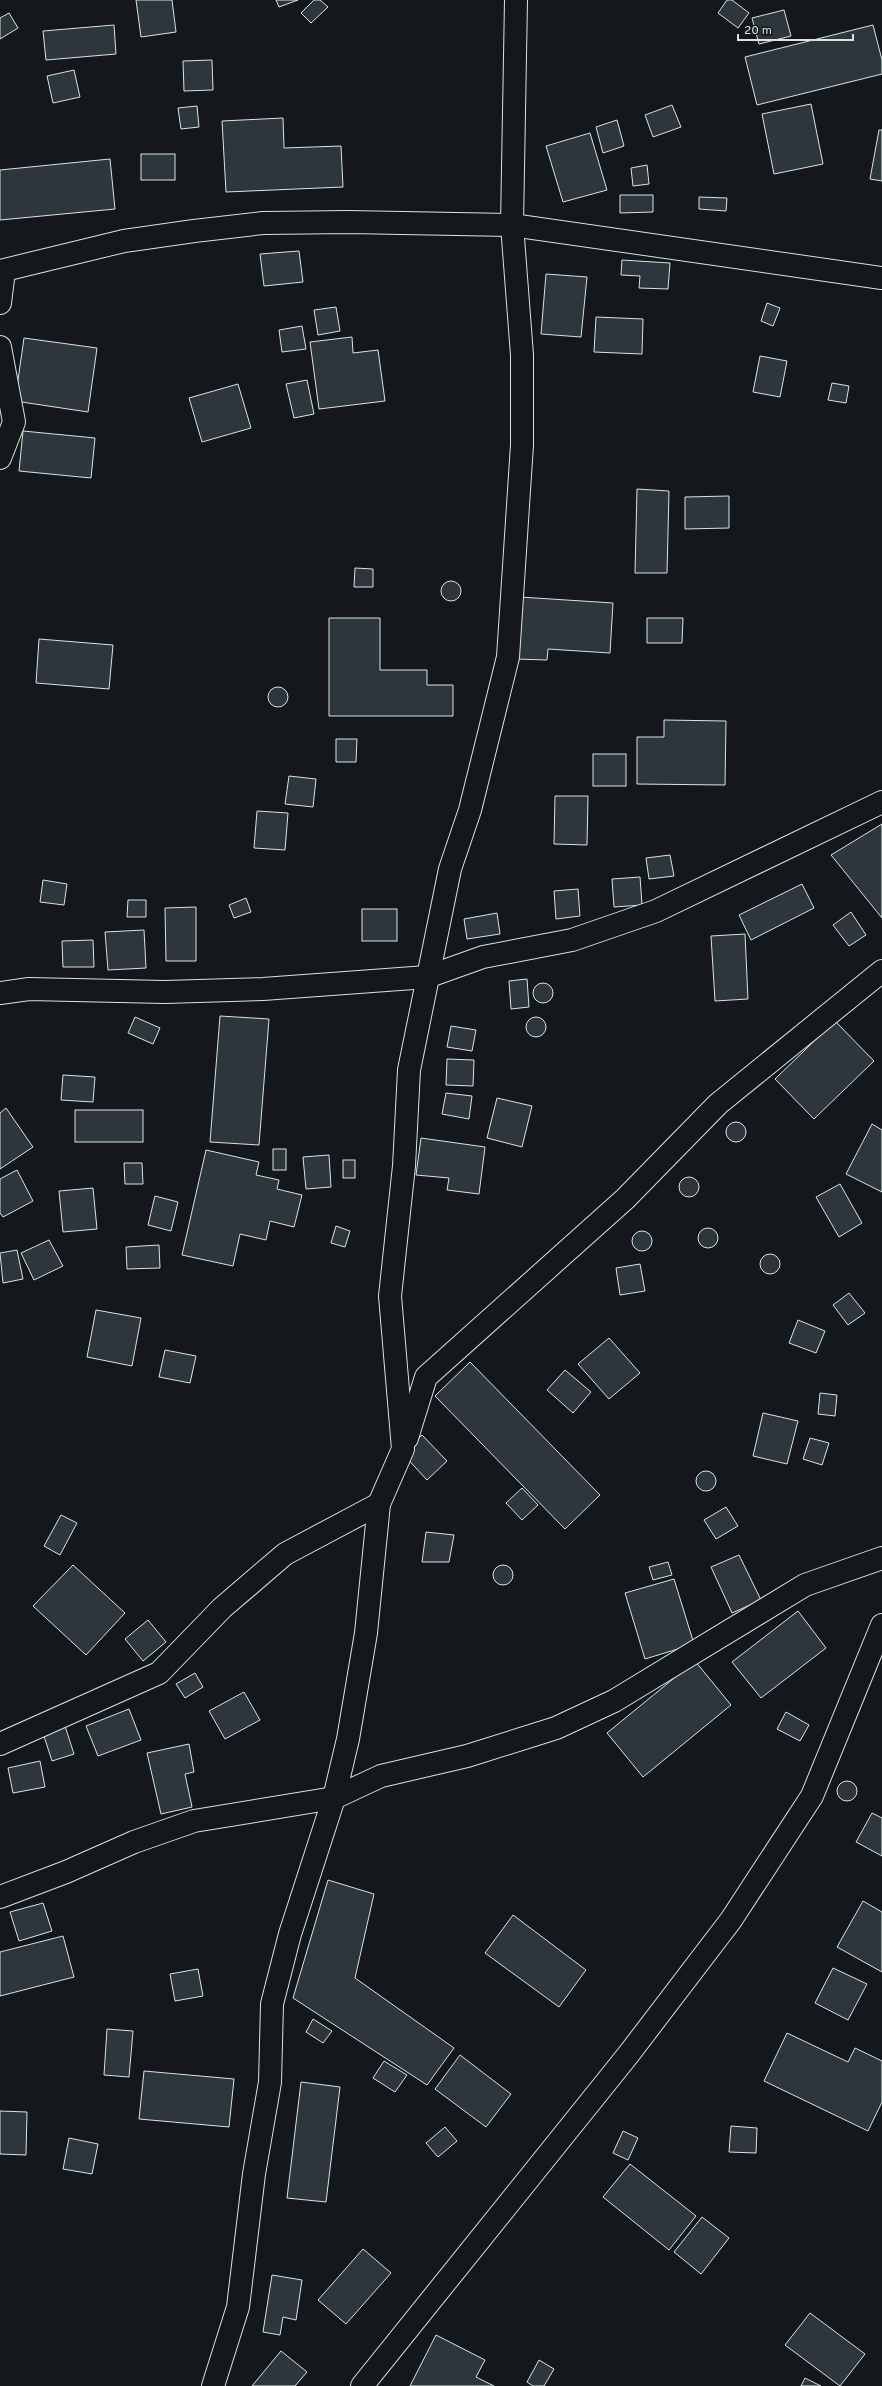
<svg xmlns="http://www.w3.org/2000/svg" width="882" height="2386" font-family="Overpass,sans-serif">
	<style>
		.building { fill: #2c363c; stroke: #d8e6dc }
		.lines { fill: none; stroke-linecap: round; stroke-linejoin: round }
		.minor-casing { stroke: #d8e6dc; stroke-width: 24 }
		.major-casing { stroke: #d8e6dc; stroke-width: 24 }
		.minor { stroke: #14181c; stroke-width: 22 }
		.major { stroke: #14181c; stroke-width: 22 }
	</style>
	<rect width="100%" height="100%" fill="#14181c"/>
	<!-- building -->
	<g class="building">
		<polygon points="136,0 172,0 176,32 141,37"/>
		<polygon points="276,0 298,0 279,7"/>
		<polygon points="314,0 320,0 328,7 311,23 301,13"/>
		<polygon points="727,0 732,0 749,13 738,28 718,13"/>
		<polygon points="784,10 791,36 759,44 752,18"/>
		<polygon points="9,13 18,28 0,39 0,18"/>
		<polygon points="114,25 116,54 46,60 43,31"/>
		<polygon points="873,25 882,60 882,74 757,105 745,57"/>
		<polygon points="212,60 213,90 184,91 183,61"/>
		<polygon points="74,70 80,97 53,103 47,76"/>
		<polygon points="811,104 823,164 774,174 762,114"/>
		<polygon points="672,105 681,127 653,137 645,115"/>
		<polygon points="197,106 199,127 181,129 178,108"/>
		<polygon points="283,118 284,148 341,146 343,187 226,192 222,121"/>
		<polygon points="617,120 624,146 603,153 596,127"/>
		<polygon points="879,130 882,130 882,181 870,179"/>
		<polygon points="590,133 607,190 563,202 546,146"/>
		<rect x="141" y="154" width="34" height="26"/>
		<polygon points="110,159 115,209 0,220 0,170"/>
		<polygon points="647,165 649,184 633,186 631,168"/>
		<polygon points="620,195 653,195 653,212 620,213"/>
		<polygon points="699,197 727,198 726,211 699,209"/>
		<polygon points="299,251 303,282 264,286 260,254"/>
		<polygon points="622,260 670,263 668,289 639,288 640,276 621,275"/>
		<polygon points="546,274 587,277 581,337 541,334"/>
		<polygon points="767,303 780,308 773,326 761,321"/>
		<polygon points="336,307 340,331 318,335 314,310"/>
		<polygon points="596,317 643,319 642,354 594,352"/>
		<polygon points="302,326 306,349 282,352 279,330"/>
		<polygon points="352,337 353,353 378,350 385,401 319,409 310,342"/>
		<polygon points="24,338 97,348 88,412 15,401"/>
		<polygon points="760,356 787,361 780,397 753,392"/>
		<polygon points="307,380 314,414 294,418 286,384"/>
		<polygon points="832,383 849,386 846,403 828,400"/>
		<polygon points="238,384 251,428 202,442 189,398"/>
		<polygon points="23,431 95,438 91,478 19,471"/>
		<polygon points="637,489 669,491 667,573 635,573"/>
		<polygon points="729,496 729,528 685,529 685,497"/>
		<polygon points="355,568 373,569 373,587 354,587"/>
		<circle cx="451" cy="591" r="10"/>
		<polygon points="520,597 613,603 610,653 548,649 547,660 516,659"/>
		<polygon points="329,618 380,618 380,670 427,670 427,685 453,685 453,716 329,716"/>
		<polygon points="647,618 683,618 682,643 647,643"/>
		<polygon points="39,639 113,645 109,689 36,683"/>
		<circle cx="278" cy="697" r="10"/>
		<polygon points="664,720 726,721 725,785 637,784 637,737 664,737"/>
		<polygon points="336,739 357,739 356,762 336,762"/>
		<rect x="593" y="754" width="33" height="32"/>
		<polygon points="289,776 316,779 313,807 285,804"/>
		<polygon points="555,796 588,796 587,845 554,844"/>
		<polygon points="257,811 288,813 285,850 254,848"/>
		<polygon points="882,824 882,918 831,855"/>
		<polygon points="670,855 674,876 649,879 646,858"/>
		<polygon points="640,877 642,905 614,907 612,879"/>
		<polygon points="43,880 67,884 64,905 40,902"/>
		<polygon points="802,884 814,908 751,940 739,915"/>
		<polygon points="578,889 580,916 556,919 554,891"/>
		<polygon points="246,898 251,912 234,918 229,905"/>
		<polygon points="128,900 146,900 146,917 127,917"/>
		<polygon points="196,907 196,961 166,961 165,908"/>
		<rect x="362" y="909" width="35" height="32"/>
		<polygon points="851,912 866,935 849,946 833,925"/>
		<polygon points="497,913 500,934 467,939 464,919"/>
		<polygon points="144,930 146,968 108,970 105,932"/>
		<polygon points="745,934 748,999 715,1001 711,936"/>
		<polygon points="93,940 94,967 63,967 62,941"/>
		<polygon points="527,979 529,1007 511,1009 509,981"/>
		<circle cx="543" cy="993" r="10"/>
		<polygon points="220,1016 269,1019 259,1145 210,1142"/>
		<polygon points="135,1017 160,1028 153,1044 128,1033"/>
		<circle cx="536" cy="1027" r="10"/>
		<polygon points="835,1021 874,1061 814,1119 775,1079"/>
		<polygon points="451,1026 476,1030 472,1051 447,1047"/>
		<polygon points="447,1059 474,1060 473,1086 446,1085"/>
		<polygon points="63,1075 95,1077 93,1102 61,1100"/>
		<polygon points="446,1093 472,1096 469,1119 442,1114"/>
		<polygon points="497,1098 532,1106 522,1147 487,1138"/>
		<polygon points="6,1108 33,1147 0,1169 0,1113"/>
		<rect x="75" y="1110" width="68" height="32"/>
		<circle cx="736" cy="1132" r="10"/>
		<polygon points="872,1124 882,1130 882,1192 846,1174"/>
		<polygon points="421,1138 485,1147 479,1194 447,1190 449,1178 416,1175"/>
		<rect x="273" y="1149" width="13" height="21"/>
		<polygon points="206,1150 259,1162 256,1175 279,1180 277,1189 302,1195 294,1227 270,1221 266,1240 240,1234 233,1266 182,1255"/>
		<polygon points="329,1155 331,1187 306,1189 303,1157"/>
		<rect x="343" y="1160" width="12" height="18"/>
		<polygon points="124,1163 142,1163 143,1184 125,1184"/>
		<polygon points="17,1170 33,1201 3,1217 0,1213 0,1179"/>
		<circle cx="689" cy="1187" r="10"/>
		<polygon points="840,1184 862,1223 839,1237 816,1197"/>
		<polygon points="93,1188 97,1229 63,1232 59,1191"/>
		<polygon points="155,1196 178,1202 171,1231 148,1225"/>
		<polygon points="336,1226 350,1231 345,1247 331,1243"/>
		<circle cx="708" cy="1238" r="10"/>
		<circle cx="642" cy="1241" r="10"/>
		<polygon points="49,1240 63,1266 34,1280 21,1253"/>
		<polygon points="159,1245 160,1268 127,1269 126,1247"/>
		<polygon points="17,1250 23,1279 3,1283 0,1253"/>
		<circle cx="770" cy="1264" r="10"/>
		<polygon points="640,1264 645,1291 620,1295 616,1268"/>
		<polygon points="849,1293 865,1313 848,1325 833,1305"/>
		<polygon points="96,1310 141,1318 132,1366 87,1357"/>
		<polygon points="798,1320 825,1331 816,1353 789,1343"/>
		<polygon points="609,1338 640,1373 609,1399 578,1364"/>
		<polygon points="165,1350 196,1356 190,1383 159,1377"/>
		<polygon points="470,1362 600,1495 565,1529 435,1396"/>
		<polygon points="565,1370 591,1392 573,1413 547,1390"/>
		<polygon points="820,1393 837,1395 835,1416 818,1414"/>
		<polygon points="763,1413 798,1421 787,1464 753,1456"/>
		<polygon points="422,1435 447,1461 427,1480 403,1454"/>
		<polygon points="810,1438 829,1443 822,1465 803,1459"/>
		<circle cx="706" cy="1481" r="10"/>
		<polygon points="522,1488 538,1505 522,1520 506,1503"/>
		<polygon points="726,1507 738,1526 716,1539 704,1520"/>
		<polygon points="61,1515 77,1523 60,1555 44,1546"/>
		<polygon points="426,1532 454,1535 449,1562 422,1562"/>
		<polygon points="739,1555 761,1600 732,1613 711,1567"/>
		<polygon points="668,1562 672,1575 653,1580 649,1567"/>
		<polygon points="73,1565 125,1613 86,1655 33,1606"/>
		<circle cx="503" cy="1575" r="10"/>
		<polygon points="674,1579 694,1644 645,1659 625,1593"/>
		<polygon points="798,1611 826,1648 761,1698 732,1662"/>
		<polygon points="148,1620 166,1642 143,1661 125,1639"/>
		<polygon points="695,1661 731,1705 643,1777 607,1733"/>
		<polygon points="195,1673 203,1687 185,1698 176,1684"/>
		<polygon points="244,1692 260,1720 225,1739 209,1711"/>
		<polygon points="129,1709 141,1740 98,1756 86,1726"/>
		<polygon points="786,1712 809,1725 800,1741 777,1729"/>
		<polygon points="65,1726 74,1754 52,1761 43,1733"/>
		<polygon points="189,1744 194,1772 185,1774 192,1807 161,1814 147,1753"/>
		<polygon points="40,1761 45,1787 13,1793 8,1768"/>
		<circle cx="847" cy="1791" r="10"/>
		<polygon points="872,1813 882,1818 882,1856 856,1842"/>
		<polygon points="328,1880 374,1894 355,1978 454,2048 427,2085 293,1998"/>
		<polygon points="863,1901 882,1912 882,1972 837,1947"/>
		<polygon points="43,1903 52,1931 19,1941 10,1912"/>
		<polygon points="513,1915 586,1970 559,2007 485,1953"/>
		<polygon points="63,1936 74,1977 0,1996 0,1952"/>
		<polygon points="833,1968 867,1984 848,2020 815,2003"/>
		<polygon points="198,1969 203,1996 175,2001 170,1974"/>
		<polygon points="313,2019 332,2031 323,2043 306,2032"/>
		<polygon points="107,2029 133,2031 129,2077 104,2075"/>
		<polygon points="787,2033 848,2062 855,2048 882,2061 882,2102 868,2131 764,2081"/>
		<polygon points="460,2055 511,2094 486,2127 435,2089"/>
		<polygon points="384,2061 407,2075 395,2092 373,2078"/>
		<polygon points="144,2071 234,2079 229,2127 139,2119"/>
		<polygon points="301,2082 340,2087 326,2202 287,2198"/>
		<polygon points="0,2111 27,2112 26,2155 0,2154"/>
		<polygon points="731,2126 757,2128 756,2153 729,2152"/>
		<polygon points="445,2127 457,2141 438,2157 426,2143"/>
		<polygon points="623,2131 638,2138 628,2160 613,2153"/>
		<polygon points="69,2138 98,2144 92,2174 63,2169"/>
		<polygon points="630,2164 696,2216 669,2250 603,2197"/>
		<polygon points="702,2217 729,2238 701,2274 674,2252"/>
		<polygon points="363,2249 391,2273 346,2324 318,2300"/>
		<polygon points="272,2275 302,2280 296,2320 283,2317 280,2335 263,2332"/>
		<polygon points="810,2313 865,2354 840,2386 785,2345"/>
		<polygon points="436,2335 485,2360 476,2377 494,2386 410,2386"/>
		<polygon points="281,2351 307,2372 295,2386 252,2386"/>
		<polygon points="539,2360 554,2369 544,2386 533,2386 527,2382"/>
		<polygon points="805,2378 821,2386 801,2386"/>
	</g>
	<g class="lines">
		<!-- minor casing -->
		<g class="minor-casing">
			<g id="minor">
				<polyline points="0,271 124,241 194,231 263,223 349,222 512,225 882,278"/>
				<polyline points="0,303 4,271"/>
				<polyline points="0,347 14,422 0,458"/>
				<polyline points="0,993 29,989 165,992 263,989 427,977 483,957 572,940 656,911 882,802"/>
				<polyline points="407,1438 426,1377 625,1199 718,1104 882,971"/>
				<polyline points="0,1744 159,1673 222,1608 285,1554 379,1504"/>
				<polyline points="0,1897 66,1872 134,1842 194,1821 334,1798 381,1776 467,1756 556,1728 614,1701 805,1585 882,1558"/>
				<polyline points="213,2386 238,2307 254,2174 270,2082 272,2004 290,1934 334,1798 348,1739 366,1633 379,1504 403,1449 390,1296 404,1166 409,1070 450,869 470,810 508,657 522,445 522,355 512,225 516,0"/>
			</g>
		</g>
		<!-- major casing -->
		<g class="major-casing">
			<polyline id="major" points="362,2386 628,2055 731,1920 812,1796 882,1625"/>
		</g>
		<!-- minor -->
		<use href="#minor" class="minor"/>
		<!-- major -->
		<use href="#major" class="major"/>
	</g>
	<!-- scale -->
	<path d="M738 34v6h115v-6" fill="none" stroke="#d8e6dc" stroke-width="2"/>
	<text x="744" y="34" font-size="12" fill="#d8e6dc" stroke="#14181c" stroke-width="3" paint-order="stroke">20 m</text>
</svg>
